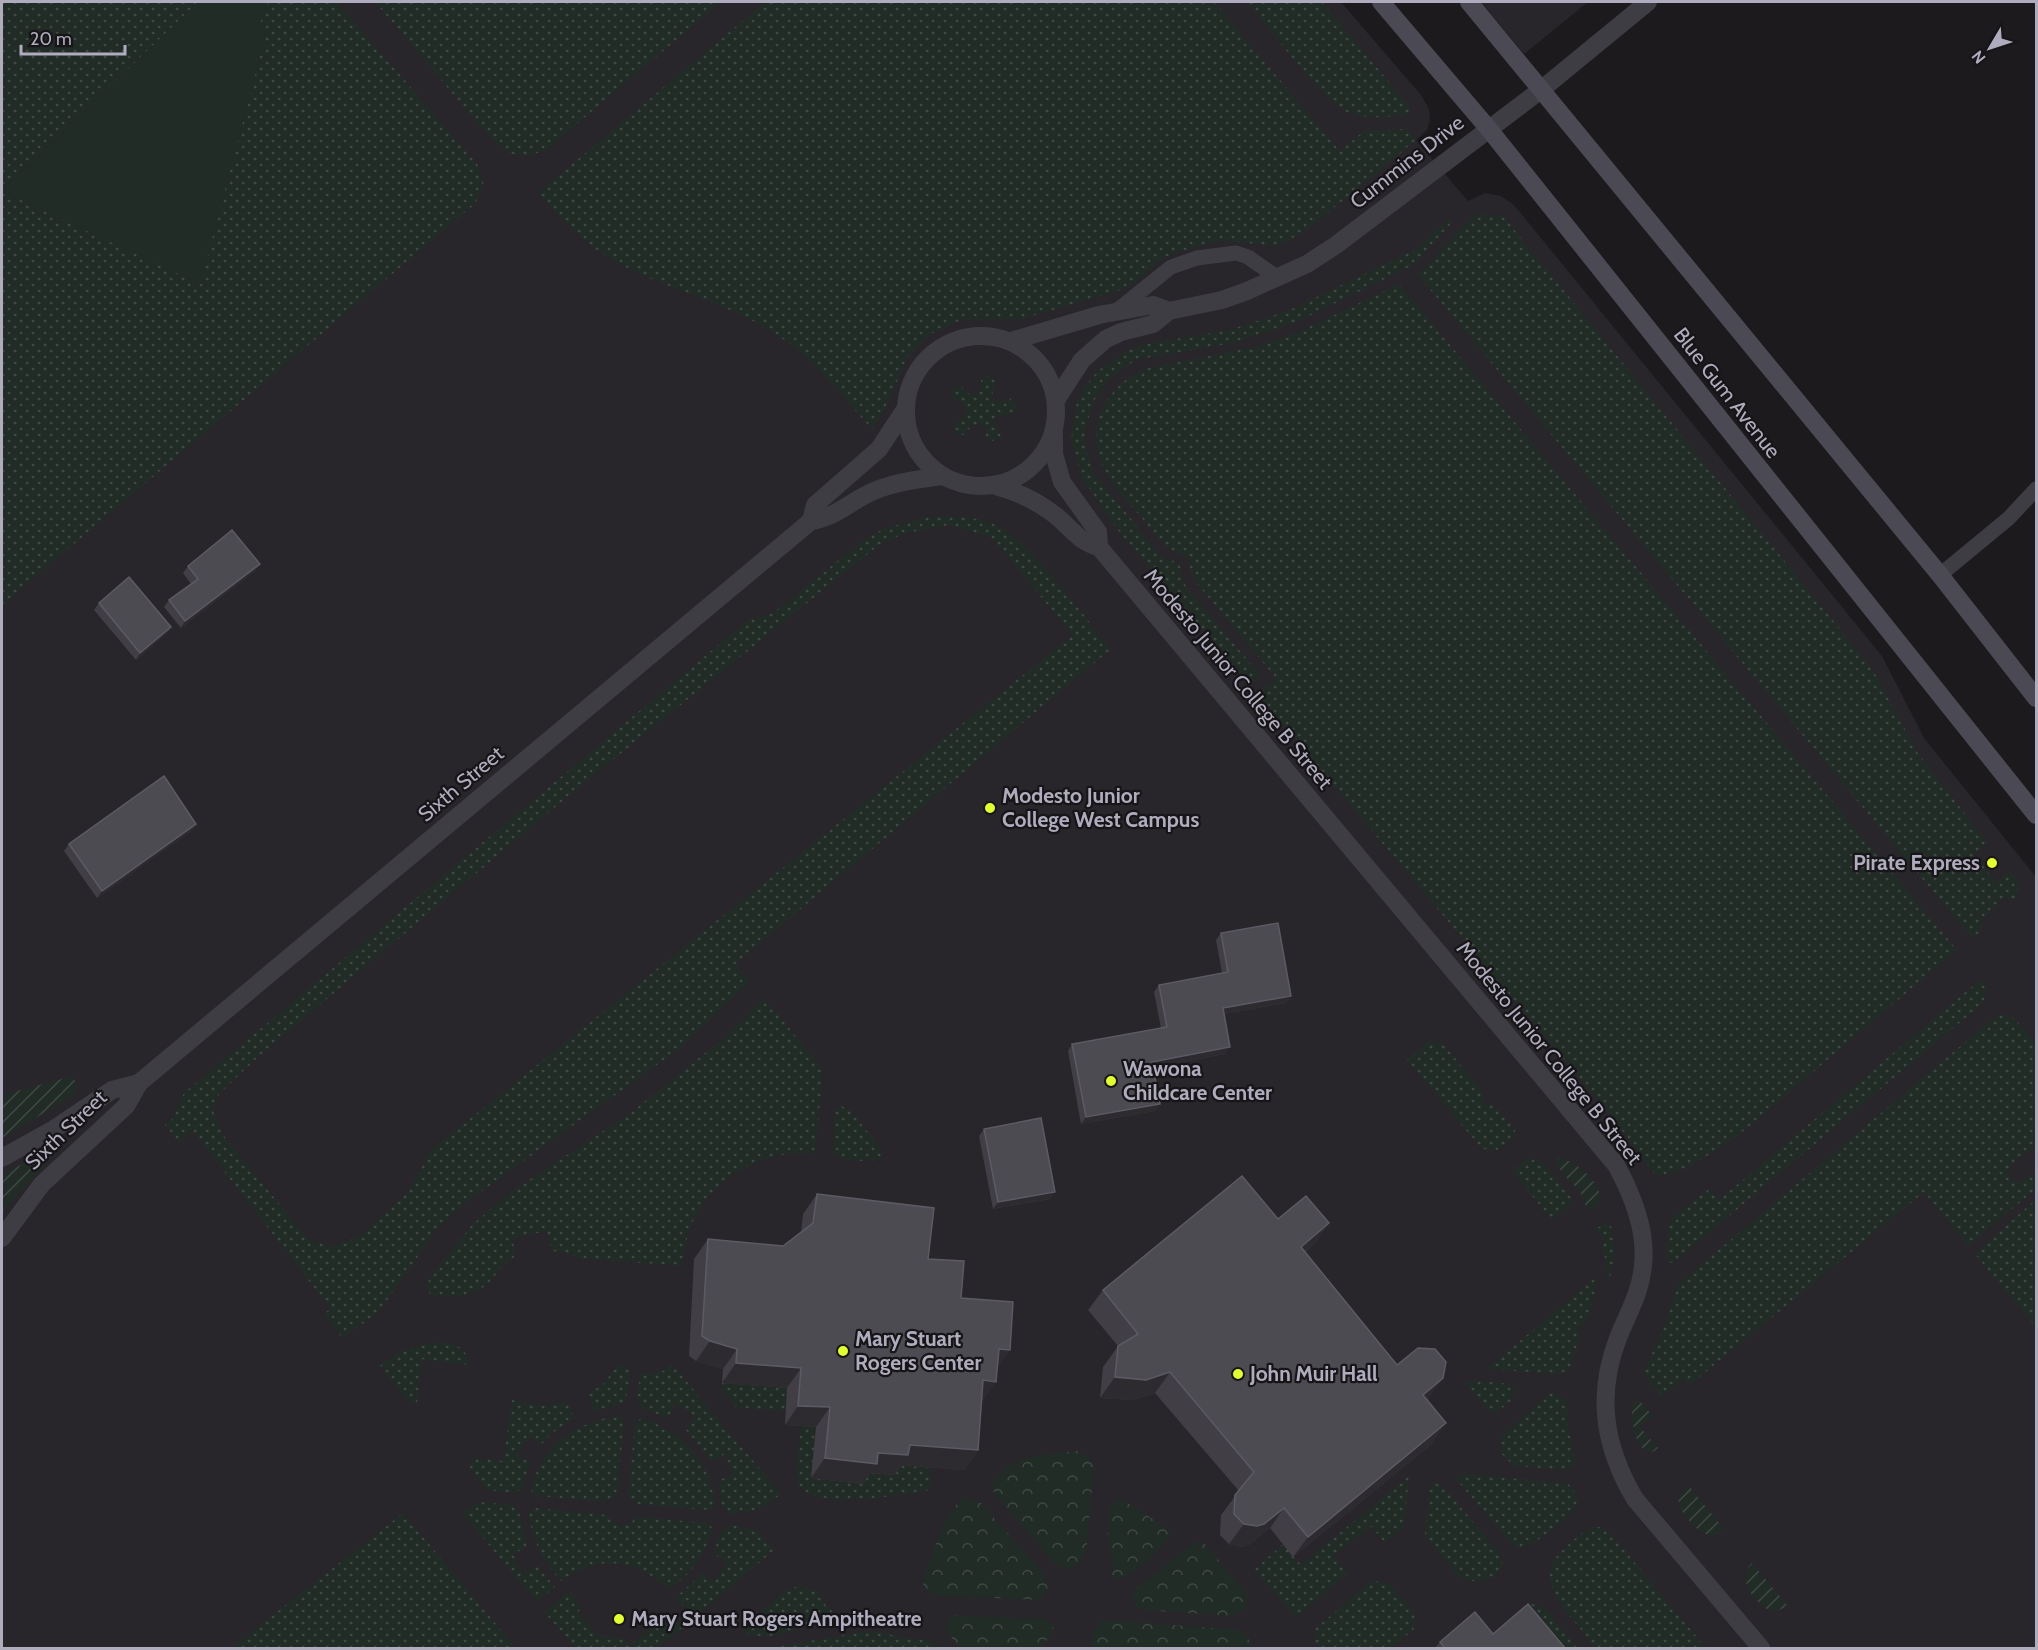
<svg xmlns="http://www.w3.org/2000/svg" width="2038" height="1650" font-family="Cabin,sans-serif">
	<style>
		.built { fill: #28262a }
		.grass { fill: url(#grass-dots); fill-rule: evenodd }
		.forest { fill: url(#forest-crowns) }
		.park { fill: #222c27 }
		.garden { fill: url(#garden-furrows) }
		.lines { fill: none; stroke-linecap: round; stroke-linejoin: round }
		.service { stroke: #3f3d44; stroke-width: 15 }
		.minor { stroke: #3f3d44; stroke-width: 18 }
		.secondary { stroke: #4b4953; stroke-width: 18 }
		.wall { fill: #413f45 }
		.shaded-wall { fill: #2d2b30 }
		.building { fill: #4d4b52; stroke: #5c5a63; stroke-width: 1.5 }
		.poi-dot { fill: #e2ff31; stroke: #171518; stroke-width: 2 }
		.labels { text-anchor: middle; stroke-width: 4.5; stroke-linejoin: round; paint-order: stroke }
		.street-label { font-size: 21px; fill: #afacbd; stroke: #171518 }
		.poi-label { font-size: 21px; font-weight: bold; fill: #afacbd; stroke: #171518; text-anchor: start }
	</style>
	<defs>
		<pattern id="grass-dots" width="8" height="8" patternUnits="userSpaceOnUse" patternTransform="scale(1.5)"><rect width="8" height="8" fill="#222c27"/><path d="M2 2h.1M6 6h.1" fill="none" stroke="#404844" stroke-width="1.8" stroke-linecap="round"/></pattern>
		<pattern id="forest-crowns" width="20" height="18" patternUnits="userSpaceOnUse" patternTransform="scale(1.5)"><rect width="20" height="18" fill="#222c27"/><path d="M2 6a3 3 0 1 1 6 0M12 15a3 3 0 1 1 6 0" fill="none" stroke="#404844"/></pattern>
		<pattern id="garden-furrows" width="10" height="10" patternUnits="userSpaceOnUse" patternTransform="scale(1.5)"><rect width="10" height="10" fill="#222c27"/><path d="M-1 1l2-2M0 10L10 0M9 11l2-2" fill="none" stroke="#404844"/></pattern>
	</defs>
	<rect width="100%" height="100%" fill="#1c1a1d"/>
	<!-- built -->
	<g class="built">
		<polygon points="2,2 1341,2 1421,95 1429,109 1430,120 1427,130 1416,140 1468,201 1485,193 1501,196 1514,205 1882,656 1924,738 2036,877 2036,1648 2,1648"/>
		<polygon points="1481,2 1588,2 1524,54"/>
	</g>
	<!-- grass -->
	<g class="grass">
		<polygon points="2,2 198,2 2,190"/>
		<polygon points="268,2 337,2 477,164 484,181 476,203 2,605 2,191 200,284 265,37 259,14"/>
		<polygon points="375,2 721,2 546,150 528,156 507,153 485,132"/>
		<path d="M765,2H1214L1340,151L1364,131L1408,129L1416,140L1313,225L1288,241L1274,246L1221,240L1185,250L1164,257L1129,287L1115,292L1021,319L961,320L930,334L908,357L884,410L872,429C839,393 812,356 771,331C722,301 666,289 616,262C585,245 561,219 538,193Z"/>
		<path d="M1247,2H1322L1410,107L1409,114C1390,117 1367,120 1349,113C1324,103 1268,26 1247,2Z"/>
		<path d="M1478,214L1503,216L1858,651L1877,677L1917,752L1987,842L1974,854L1996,883L2010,872L2021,884L2013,903L2006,896L1982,919L1981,931L1972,938L1417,274C1441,258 1453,230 1478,214Z"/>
		<polygon points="1450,218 1453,221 1415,264 1301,320 1234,343 1139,359 1127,365 1108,380 1093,402 1085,431 1085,443 1093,472 1161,556 1180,564 1182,579 1187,588 1261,676 1250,685 1116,528 1081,476 1071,440 1076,406 1082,390 1099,370 1128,350 1146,344 1229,330 1290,310 1416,249"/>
		<path d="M1399,284L1957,950L1740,1134C1721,1146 1678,1180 1655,1174L1650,1169L1614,1119L1257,694L1276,678L1193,579L1188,558C1182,553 1174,553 1168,548C1158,539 1149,527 1141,517C1128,502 1113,487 1104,469C1083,429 1106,385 1145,369L1259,346L1297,333Z"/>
		<polygon points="985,376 990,376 996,381 992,395 993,399 1000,402 1010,398 1017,407 1013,413 996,417 994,423 1001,433 1000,438 992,441 986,437 986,429 980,424 972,426 963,435 958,435 953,429 954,423 963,418 966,412 964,404 952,398 952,390 956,386 961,386 969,394 976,395 981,390 981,380"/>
		<path d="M928,517C950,517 975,515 996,525C1031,541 1084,617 1111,649L735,964L749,982L679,1049L464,1204L437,1229L378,1313L342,1338L324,1315L330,1308L193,1131L179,1142L165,1125L173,1118L184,1093L748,620L773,613L865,539L883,529ZM949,525L991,537L1073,635L431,1150L408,1192L359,1237L331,1247L308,1239L223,1135L213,1111L219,1094L259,1056L573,792L880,544L906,533Z"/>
		<path d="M1981,979L1987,988L1983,1003L1673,1263L1667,1262C1666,1206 1671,1222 1709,1189L1719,1200Z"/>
		<path d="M764,998L823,1069L815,1154C766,1148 715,1175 693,1221C686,1234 685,1251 682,1266L578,1258L564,1252L551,1251L547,1231L512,1238L516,1256C504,1262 500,1270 492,1279C475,1299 455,1298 431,1295L427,1289L429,1279L471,1226L488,1211L511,1192L629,1114L724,1038Z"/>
		<path d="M2006,1014L2015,1019L2036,1044V1149C2024,1151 2010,1162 2008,1174L2011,1179L2018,1183L2032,1173L2036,1174V1189L1968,1246L1924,1192L1690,1385L1684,1379L1662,1397L1643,1374L1666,1322L1678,1284L1995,1017Z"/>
		<polygon points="1430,1039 1435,1044 1441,1041 1484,1094 1484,1104 1491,1102 1515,1130 1515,1136 1497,1150 1482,1149 1407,1060"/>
		<path d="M841,1106L850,1110L883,1151L881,1158C870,1163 841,1162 833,1153L835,1111Z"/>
		<polygon points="1529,1157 1535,1161 1540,1159 1572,1199 1572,1203 1552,1220 1512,1171"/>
		<polygon points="2036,1199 2036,1328 1975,1254"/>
		<polygon points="1603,1225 1611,1226 1615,1252 1609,1285 1606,1261 1601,1246 1607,1238 1600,1237 1595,1229"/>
		<polygon points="1592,1280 1597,1281 1591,1309 1584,1325 1576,1327 1580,1337 1570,1368 1560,1374 1487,1369"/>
		<path d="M442,1342C456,1343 469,1350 469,1365L422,1359L417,1403L408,1402L380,1366C399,1350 418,1344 442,1342Z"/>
		<path d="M672,1364L781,1494C762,1509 756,1512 731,1514L721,1505L719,1480L733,1475L725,1454L712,1461L686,1430L695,1417L676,1403L668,1418L643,1409L637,1401L640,1374L663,1371Z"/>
		<path d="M618,1365L630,1370C625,1409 630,1402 594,1411L588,1394L604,1383Z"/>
		<polygon points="1471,1380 1510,1384 1515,1390 1511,1401 1497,1412 1488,1411 1467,1385"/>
		<polygon points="722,1383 787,1388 786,1412 736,1407 722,1390"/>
		<polygon points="1549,1393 1558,1394 1567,1400 1568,1426 1576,1464 1569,1470 1514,1466 1501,1453 1501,1437"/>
		<polygon points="512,1400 543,1406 566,1402 575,1418 552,1433 541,1445 530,1436 517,1455 530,1463 522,1488 515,1493 487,1490 470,1469 471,1458 503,1461"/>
		<path d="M619,1416L624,1422L617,1494L607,1502L536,1496L531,1490C540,1446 576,1421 619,1416Z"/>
		<path d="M641,1418C682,1431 712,1462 715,1506L709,1510L637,1504L628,1495L635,1423Z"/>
		<path d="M801,1426L816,1427L812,1478L863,1484L864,1473L894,1475L897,1452L908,1466L931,1468L930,1490C907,1494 807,1513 798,1482C794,1466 800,1442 801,1426Z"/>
		<path d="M1469,1474L1568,1484C1575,1490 1579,1497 1576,1506C1572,1517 1530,1549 1519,1548L1509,1541L1457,1480L1459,1475Z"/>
		<polygon points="1409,1476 1404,1527 1385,1543 1371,1526 1334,1556 1348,1573 1296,1618 1254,1570 1283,1544 1301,1565"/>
		<polygon points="1435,1483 1444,1487 1499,1553 1503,1566 1495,1576 1479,1582 1462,1579 1456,1574 1425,1536 1429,1488"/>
		<polygon points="479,1502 513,1505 519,1512 527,1547 513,1554 522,1573 537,1566 555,1587 537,1602 462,1513"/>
		<path d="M535,1508L606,1515L619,1526L631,1523L636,1517L708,1523L713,1529C704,1555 693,1574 669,1589C634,1559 600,1554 561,1581C542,1561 533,1541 528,1513Z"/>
		<polygon points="403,1513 516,1648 231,1648"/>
		<polygon points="732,1525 756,1530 774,1550 693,1619 676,1597 703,1573 714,1581 727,1562 713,1554 722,1530"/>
		<path d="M1594,1526L1603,1528L1610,1533L1706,1648H1595C1574,1615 1523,1581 1568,1545C1576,1538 1584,1530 1594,1526Z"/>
		<polygon points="1375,1581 1390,1584 1413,1611 1416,1623 1413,1630 1391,1648 1319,1648 1314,1640 1316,1628 1369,1583"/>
		<polygon points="799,1586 819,1592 826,1606 841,1618 767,1637 746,1634 744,1626 787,1590"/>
		<polygon points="570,1591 582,1608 578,1612 597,1635 624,1639 630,1645 670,1611 683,1627 657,1648 576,1648 544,1612"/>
		<polygon points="1534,1604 1547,1610 1577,1648 1478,1648 1527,1606"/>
		<polygon points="868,1631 928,1641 939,1648 769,1648"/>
	</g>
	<!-- forest -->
	<g class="forest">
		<path d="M1077,1451L1087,1456L1094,1466L1086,1554C1075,1570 1067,1573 1052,1561L994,1493L992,1486C1007,1453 1047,1455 1077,1451Z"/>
		<path d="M964,1497L981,1503L1042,1572L1048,1588L1040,1600L941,1596L932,1595L923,1584C928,1562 946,1510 964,1497Z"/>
		<path d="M1120,1498L1171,1531C1167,1546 1131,1578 1115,1580L1110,1575L1114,1569L1107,1536L1109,1507Z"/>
		<polygon points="1195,1542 1205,1544 1245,1591 1248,1598 1245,1610 1232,1616 1145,1610 1136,1607 1132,1597 1136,1589"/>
		<polygon points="952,1615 1043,1619 1050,1622 1055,1632 1039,1648 960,1648 946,1631 946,1620"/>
		<polygon points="1102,1620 1241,1630 1248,1638 1251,1647 1091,1648 1093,1632"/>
	</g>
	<!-- park -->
	<polygon class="park" points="198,2 268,2 259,14 265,37 200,284 2,191"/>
	<!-- garden -->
	<g class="garden">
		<polygon points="73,1076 77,1086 72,1096 2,1138 2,1095"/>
		<polygon points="58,1145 58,1150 2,1212 2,1175"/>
		<path d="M1558,1157C1580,1164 1595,1177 1602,1199L1593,1209L1587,1208C1584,1203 1583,1198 1581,1194C1574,1182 1554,1171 1558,1157Z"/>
		<path d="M1640,1401L1653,1416L1639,1426L1658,1448L1653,1452C1632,1452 1633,1418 1631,1403Z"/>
		<path d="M1689,1486L1724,1529C1721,1531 1719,1534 1716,1535C1702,1540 1675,1510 1679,1497C1681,1493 1686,1489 1689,1486Z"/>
		<path d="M1752,1563L1788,1606L1774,1612C1755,1606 1735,1579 1752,1563Z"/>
	</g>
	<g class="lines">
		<!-- service -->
		<g class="service">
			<polyline points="1115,312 1171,267 1197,258 1236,253 1248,257 1278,278"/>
			<polyline points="1940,575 2009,518 2036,489"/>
		</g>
		<!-- minor -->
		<g class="minor">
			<circle cx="981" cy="411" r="75"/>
			<polyline points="1011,341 1099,315 1153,305 1169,311"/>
			<polyline points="1056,400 1082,360 1106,339 1121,332 1153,324 1169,311 1222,300 1247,291 1307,264 1336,245 1542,89 1648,2"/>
			<path d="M1054,433V454L1062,482L1098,532L1099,547L1616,1165C1632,1194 1647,1231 1643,1265C1641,1292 1628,1313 1618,1338C1596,1395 1604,1447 1635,1499L1761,1648"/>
			<path d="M996,486C1018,492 1037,501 1055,515C1071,528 1079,542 1099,547"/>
			<polyline points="811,521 815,505 879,449 906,408"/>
			<polyline points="2,1158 54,1129 112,1090 139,1083"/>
			<path d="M2,1238L42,1184L126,1106L139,1083L811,521C835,518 852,500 874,491C895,482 920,479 943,476"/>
		</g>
		<!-- secondary -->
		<g class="secondary">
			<polyline points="1381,2 1488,128 2036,815"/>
			<polyline points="1469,2 1940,575 2036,698"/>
		</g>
	</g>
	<!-- wall -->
	<g class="wall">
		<polygon points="260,564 255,571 181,628 164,607 169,600 191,584 183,573 188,566"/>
		<polygon points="99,603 171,627 166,634 136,660 94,610"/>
		<polygon points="196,824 191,831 97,898 64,851 69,844"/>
		<polygon points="1221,933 1291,996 1286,1003 1224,1014 1225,1054 1153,1068 1160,1104 1155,1111 1081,1124 1068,1051 1072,1044 1161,1028 1154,992 1159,985 1222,973 1216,940"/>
		<polygon points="984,1129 1055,1192 1050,1199 993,1209 979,1136"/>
		<polygon points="817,1194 928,1259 961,1298 1010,1350 997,1368 982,1402 978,1450 964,1470 901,1465 895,1475 870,1473 863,1484 811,1478 816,1427 785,1425 787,1388 722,1383 723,1369 696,1361 689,1356 694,1259 708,1239 783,1246 801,1233 803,1214"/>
		<polygon points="1278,1219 1329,1223 1315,1243 1305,1252 1397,1365 1429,1398 1427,1400 1432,1444 1293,1557 1270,1528 1250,1544 1243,1547 1229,1544 1220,1535 1221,1515 1239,1491 1155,1393 1132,1400 1100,1398 1103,1367 1118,1346 1088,1310 1103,1290"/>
		<polygon points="1493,1634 1565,1648 1435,1648 1440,1642"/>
	</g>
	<!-- shaded-wall -->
	<g class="shaded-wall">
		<polygon points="260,564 255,571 181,628 185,621"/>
		<polygon points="171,627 166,634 136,660 140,653"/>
		<polygon points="196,824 191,831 97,898 102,891"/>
		<polygon points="1291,996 1286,1003 1218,1015 1223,1008"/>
		<polygon points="1230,1047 1225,1054 1147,1069 1152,1062"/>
		<polygon points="1160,1104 1155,1111 1081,1124 1086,1117"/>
		<polygon points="1055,1192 1050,1199 993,1209 998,1202"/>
		<polygon points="1329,1223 1315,1243 1286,1267 1301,1247"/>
		<polygon points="710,1341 737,1349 723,1369 696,1361"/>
		<polygon points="999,1349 1010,1350 996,1370"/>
		<polygon points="736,1363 801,1368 787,1388 722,1383"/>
		<polygon points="1170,1372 1155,1393 1132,1400 1100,1398 1115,1377"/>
		<polygon points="1443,1378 1429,1398 1408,1416 1423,1395"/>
		<polygon points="983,1380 996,1382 982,1402"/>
		<polygon points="798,1406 830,1407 816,1427 785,1425"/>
		<polygon points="1446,1423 1432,1444 1293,1557 1308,1537"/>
		<polygon points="910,1445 978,1450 964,1470 901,1465 895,1475 870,1473 863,1484 811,1478 825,1458 878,1453"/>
		<polygon points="1284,1508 1270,1528 1250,1544 1243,1547 1229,1544 1244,1524"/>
	</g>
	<!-- building -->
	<g class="building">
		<polygon points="232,530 260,564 185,621 169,600 198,579 188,566"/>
		<polygon points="129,577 171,627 140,653 99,603"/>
		<polygon points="164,776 196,824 102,891 69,844"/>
		<polygon points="1278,923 1291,996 1223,1008 1230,1047 1152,1062 1160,1104 1086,1117 1072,1044 1167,1027 1159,985 1228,972 1221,933"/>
		<polygon points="1041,1118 1055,1192 998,1202 984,1129"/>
		<polygon points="1242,1176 1278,1219 1306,1196 1329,1223 1301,1247 1397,1365 1418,1348 1435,1349 1446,1362 1443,1378 1423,1395 1446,1423 1308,1537 1284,1508 1264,1524 1257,1526 1244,1524 1234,1514 1235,1495 1254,1472 1170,1372 1146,1380 1115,1377 1118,1346 1138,1334 1103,1290"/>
		<polygon points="817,1194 934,1208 928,1259 964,1261 961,1298 1013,1302 1010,1350 999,1349 996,1382 983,1380 978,1450 910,1445 908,1455 878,1453 877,1464 825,1458 830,1407 798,1406 801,1368 736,1363 737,1349 710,1341 702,1336 708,1239 783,1246 813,1223"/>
		<polygon points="1528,1604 1565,1648 1445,1648 1440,1642 1475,1612 1493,1634"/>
	</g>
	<!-- markers -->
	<g class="poi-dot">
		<circle cx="990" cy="808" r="6"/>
		<circle cx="1992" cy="863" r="6"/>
		<circle cx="1111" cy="1081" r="6"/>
		<circle cx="843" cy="1351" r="6"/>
		<circle cx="1238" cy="1374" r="6"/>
		<circle cx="619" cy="1619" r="6"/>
	</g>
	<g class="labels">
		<!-- street labels -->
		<g class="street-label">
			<text transform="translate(1407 162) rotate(-38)" y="7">Cummins Drive</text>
			<text transform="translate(1727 393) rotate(52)" y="7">Blue Gum Avenue</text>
			<text transform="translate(1238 679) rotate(50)" y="7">Modesto Junior College B Street</text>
			<text transform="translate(461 784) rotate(-40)" y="7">Sixth Street</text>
			<text transform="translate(1549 1053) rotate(51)" y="7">Modesto Junior College B Street</text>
			<text transform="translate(66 1130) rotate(-44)" y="7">Sixth Street</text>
		</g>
		<!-- poi labels -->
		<g class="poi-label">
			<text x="1002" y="803">Modesto Junior<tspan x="1002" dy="24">College West Campus</tspan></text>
			<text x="1980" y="870" text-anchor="end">Pirate Express</text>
			<text x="1123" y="1076">Wawona<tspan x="1123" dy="24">Childcare Center</tspan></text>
			<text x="855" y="1346">Mary Stuart<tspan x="855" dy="24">Rogers Center</tspan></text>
			<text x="1250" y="1381">John Muir Hall</text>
			<text x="631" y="1626">Mary Stuart Rogers Ampitheatre</text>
		</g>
	</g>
	<!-- border -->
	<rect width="2038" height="1650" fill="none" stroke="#afacbd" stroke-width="6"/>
	<!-- north arrow -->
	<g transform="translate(1990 48) rotate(231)" stroke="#171518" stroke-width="4.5" paint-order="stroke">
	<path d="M0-4.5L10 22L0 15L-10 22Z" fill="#afacbd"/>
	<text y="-9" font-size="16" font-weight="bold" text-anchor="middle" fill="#afacbd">N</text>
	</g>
	<!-- scale -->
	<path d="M21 45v9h104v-9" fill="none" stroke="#afacbd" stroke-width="3"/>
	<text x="30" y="45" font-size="18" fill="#afacbd" stroke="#171518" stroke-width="4.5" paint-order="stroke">20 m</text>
</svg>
